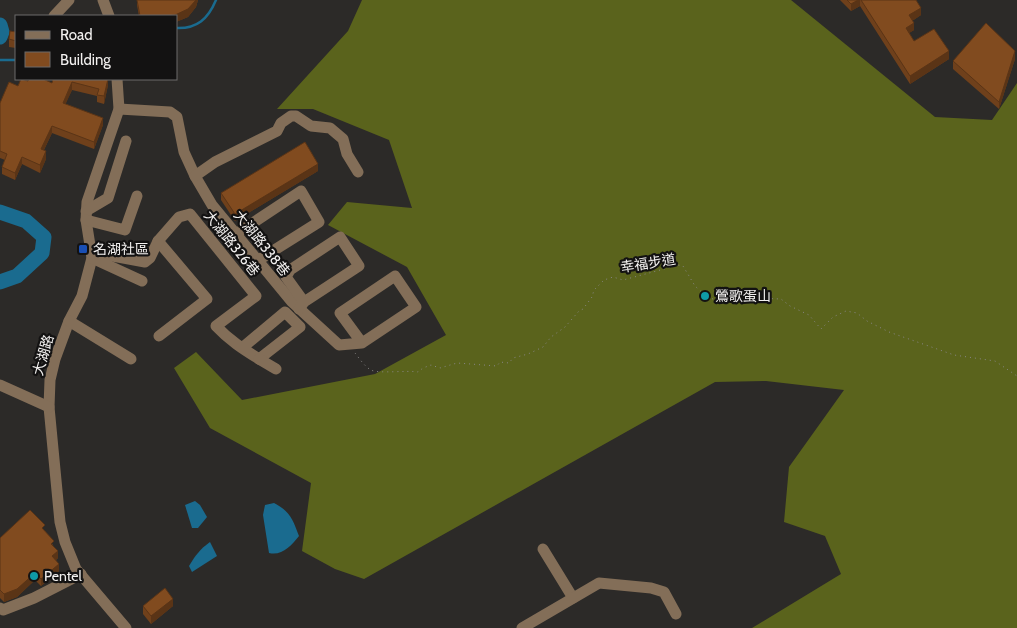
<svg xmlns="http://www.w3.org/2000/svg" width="1017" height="628" font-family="Cabin,'Noto Sans TC',sans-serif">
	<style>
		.forest { fill: #5a631c }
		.water { fill: #1a6b8f }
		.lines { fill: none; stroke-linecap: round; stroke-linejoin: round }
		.stream { stroke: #1a6b8f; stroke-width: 2.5 }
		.river { stroke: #1a6b8f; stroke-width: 15 }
		.path { stroke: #898786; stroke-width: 1; stroke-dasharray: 1 4; stroke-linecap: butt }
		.minor { stroke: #836e58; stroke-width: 11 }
		.wall { fill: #6f401b }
		.shaded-wall { fill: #5a3416 }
		.building { fill: #814b1f; stroke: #5a3416 }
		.transit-dot { fill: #1a4fb4; stroke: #131212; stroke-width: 2 }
		.culture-dot { fill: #0f9aa8; stroke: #131212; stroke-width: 2 }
		.labels { text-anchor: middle; stroke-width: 4.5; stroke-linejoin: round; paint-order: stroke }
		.street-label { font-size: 14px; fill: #f2f0ef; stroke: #131212 }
		.poi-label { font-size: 14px; fill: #f2f0ef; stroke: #131212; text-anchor: start }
	</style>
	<rect width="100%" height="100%" fill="#2c2a28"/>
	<!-- forest -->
	<polygon class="forest" points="362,0 791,0 935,117 992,120 1017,83 1017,628 752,628 841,574 825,536 784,522 789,467 844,390 766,381 715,382 364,579 335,569 302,551 311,483 210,428 174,368 196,352 242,400 375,374 446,335 407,267 328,225 347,202 412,208 389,140 313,109 277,109 348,31"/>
	<!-- water -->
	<g class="water">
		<polygon points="195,501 200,505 207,517 198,528 192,528 185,505"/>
		<path d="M274,503C290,511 293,520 299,536C291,546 282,556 269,553L263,515L265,505Z"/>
		<path d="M210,542L217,556L192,572L189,566C195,556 200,549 210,542Z"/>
	</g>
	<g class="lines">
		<!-- stream -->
		<g class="stream">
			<path d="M176,28C197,29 208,19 216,0"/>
			<polyline points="0,60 16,60"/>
		</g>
		<!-- river -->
		<g class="river">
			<polyline points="0,25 2,32 0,37"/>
			<polyline points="0,212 26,221 44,237 42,253 17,276 0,282"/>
		</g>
		<!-- path -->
		<path class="path" d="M355,353C359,358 365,367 371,370C378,374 408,370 418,372L423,368L431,365L440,368L457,363L497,366L500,362L509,363L513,358L528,354L543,347L551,337L565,327L579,311L583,309L592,297L594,290L604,280L613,277L623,280L679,265L683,266L695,286L708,298L724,301L755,298L781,299L790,306L809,315L821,329L833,317L846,311L857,313L867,321L889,332L954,355L995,361L1017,376"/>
		<!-- minor -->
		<g class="minor">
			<polyline points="103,0 109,16"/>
			<polyline points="54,16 69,0"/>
			<polyline points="117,79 119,109 87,202 86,220 92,258 82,296 69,321 55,359 50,380 49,407 60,522 65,542 76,569 126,628"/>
			<polyline points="119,109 170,112 177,117 184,152 195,176 212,205 292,302 339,345 362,343 416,307 395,276 340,313 362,343"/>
			<polyline points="195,176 215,162 277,131 281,123 291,116 296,116 311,126 330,128 343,139 347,154 358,172"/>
			<polyline points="86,211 108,198 126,141"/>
			<polyline points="86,220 125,230 137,196"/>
			<polyline points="236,234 301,191 319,222 257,261"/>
			<polyline points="158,241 207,299 159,336"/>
			<path d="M91,252L145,262L150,258L158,241L179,217L190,214L256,296L216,326C229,340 243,349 259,359L300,327L285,312L242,348"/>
			<polyline points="92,258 142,281"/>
			<polyline points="299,309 304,302 359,266 340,237 290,270 286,277 304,302"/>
			<polyline points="69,321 131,359"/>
			<polyline points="259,359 276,369"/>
			<polyline points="0,385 49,407"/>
			<polyline points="543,549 573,598"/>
			<polyline points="0,608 3,610 34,598 81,574"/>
			<polyline points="522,628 599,583 651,588 664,592 676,614"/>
		</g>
	</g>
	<!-- wall -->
	<g class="wall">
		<polygon points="137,0 198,0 196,7 188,17 176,22 176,16 139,16 137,5"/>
		<polygon points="840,0 916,0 921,15 912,21 914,30 909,33 914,41 949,59 910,84 860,6 851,11"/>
		<polygon points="16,32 16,48 9,47 9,39"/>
		<polygon points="1015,59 999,109 953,69 953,61"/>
		<polygon points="53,79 108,85 104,104 97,102 97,96 72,90 65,104 103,125 94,149 52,133 44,150 46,159 40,173 22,164 15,180 2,174 2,167 5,160 0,158 0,103 18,86 28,81 52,83"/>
		<polygon points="318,171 235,221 221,200 221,193"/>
		<polygon points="45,531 54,547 58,558 56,560 59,571 41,586 35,580 17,597 4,602 0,598 0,538"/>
		<polygon points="143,606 173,606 151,624 143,614"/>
	</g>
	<!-- shaded-wall -->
	<g class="shaded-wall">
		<polygon points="196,0 198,0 196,7 188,17 176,22 176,16 175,16 175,15"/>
		<polygon points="858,0 860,0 860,6 851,11 851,4"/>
		<polygon points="921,8 921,15 909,23 909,15"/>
		<polygon points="914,23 914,30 906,35 906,28"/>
		<polygon points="949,51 949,59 910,84 910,76"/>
		<polygon points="1015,51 1015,59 999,109 999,102"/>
		<polygon points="108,79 108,85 104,104 104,96"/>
		<polygon points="72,82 72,90 63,110 63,103"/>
		<polygon points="103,118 103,125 94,149 94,142"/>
		<polygon points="52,126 52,133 41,156 41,149"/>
		<polygon points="46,151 46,159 40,173 40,165"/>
		<polygon points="22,157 22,164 15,180 15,173"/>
		<polygon points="318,164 318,171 235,221 235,214"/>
		<polygon points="58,551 58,558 52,563 52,556"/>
		<polygon points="59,564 59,571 41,586 41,579"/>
		<polygon points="35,573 35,580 17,597 4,602 4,594"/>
		<polygon points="173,599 173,606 151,624 151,616"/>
	</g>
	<!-- building -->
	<g class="building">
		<polygon points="137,0 196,0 188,9 175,15 166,16 140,16"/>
		<polygon points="847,0 858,0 851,4"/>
		<polygon points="861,0 916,0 921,8 909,15 914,23 906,28 914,41 934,29 949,51 910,76"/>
		<polygon points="986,23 1015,51 999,102 953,61"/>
		<polygon points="10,31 16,32 16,41 9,39"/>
		<polygon points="21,79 28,81 30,79 43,79 52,83 53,79 108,79 104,96 97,95 99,89 72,82 63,103 103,118 94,142 52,126 41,149 46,151 40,165 22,157 15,173 2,167 7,154 0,151 0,103 9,82 18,86"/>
		<polygon points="305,142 318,164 235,214 221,193"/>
		<polygon points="30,510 45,525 42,528 54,541 51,544 58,551 52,556 59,564 41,579 35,573 17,589 4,594 0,590 0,538"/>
		<polygon points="165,588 173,599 151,616 143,606"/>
	</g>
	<!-- markers -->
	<rect class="transit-dot" x="78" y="244" width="10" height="10" rx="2.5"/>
	<g class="culture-dot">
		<circle cx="705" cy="296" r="5"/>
		<circle cx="34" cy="576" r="5"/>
	</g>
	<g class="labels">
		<!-- street labels -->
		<g class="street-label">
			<text transform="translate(232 243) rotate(51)" y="5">大湖路326巷</text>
			<text transform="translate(262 243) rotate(51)" y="5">大湖路338巷</text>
			<text transform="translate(648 263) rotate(-9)" y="5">幸福步道</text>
			<text transform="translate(43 355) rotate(-74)" y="5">大湖路</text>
		</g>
		<!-- poi labels -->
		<g class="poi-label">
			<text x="93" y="254">名湖社區</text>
			<text x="715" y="301">鶯歌蛋山</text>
			<text x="44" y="581">Pentel</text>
		</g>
	</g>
	<!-- legend -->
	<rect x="15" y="15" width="162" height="65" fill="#131212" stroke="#6c6b6a"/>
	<rect x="25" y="31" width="25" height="8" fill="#836e58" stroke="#6c6b6a"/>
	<text x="60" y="40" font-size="15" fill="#f2f0ef">Road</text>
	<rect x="25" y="52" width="25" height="15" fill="#814b1f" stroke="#6c6b6a"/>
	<text x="60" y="65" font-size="15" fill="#f2f0ef">Building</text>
</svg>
